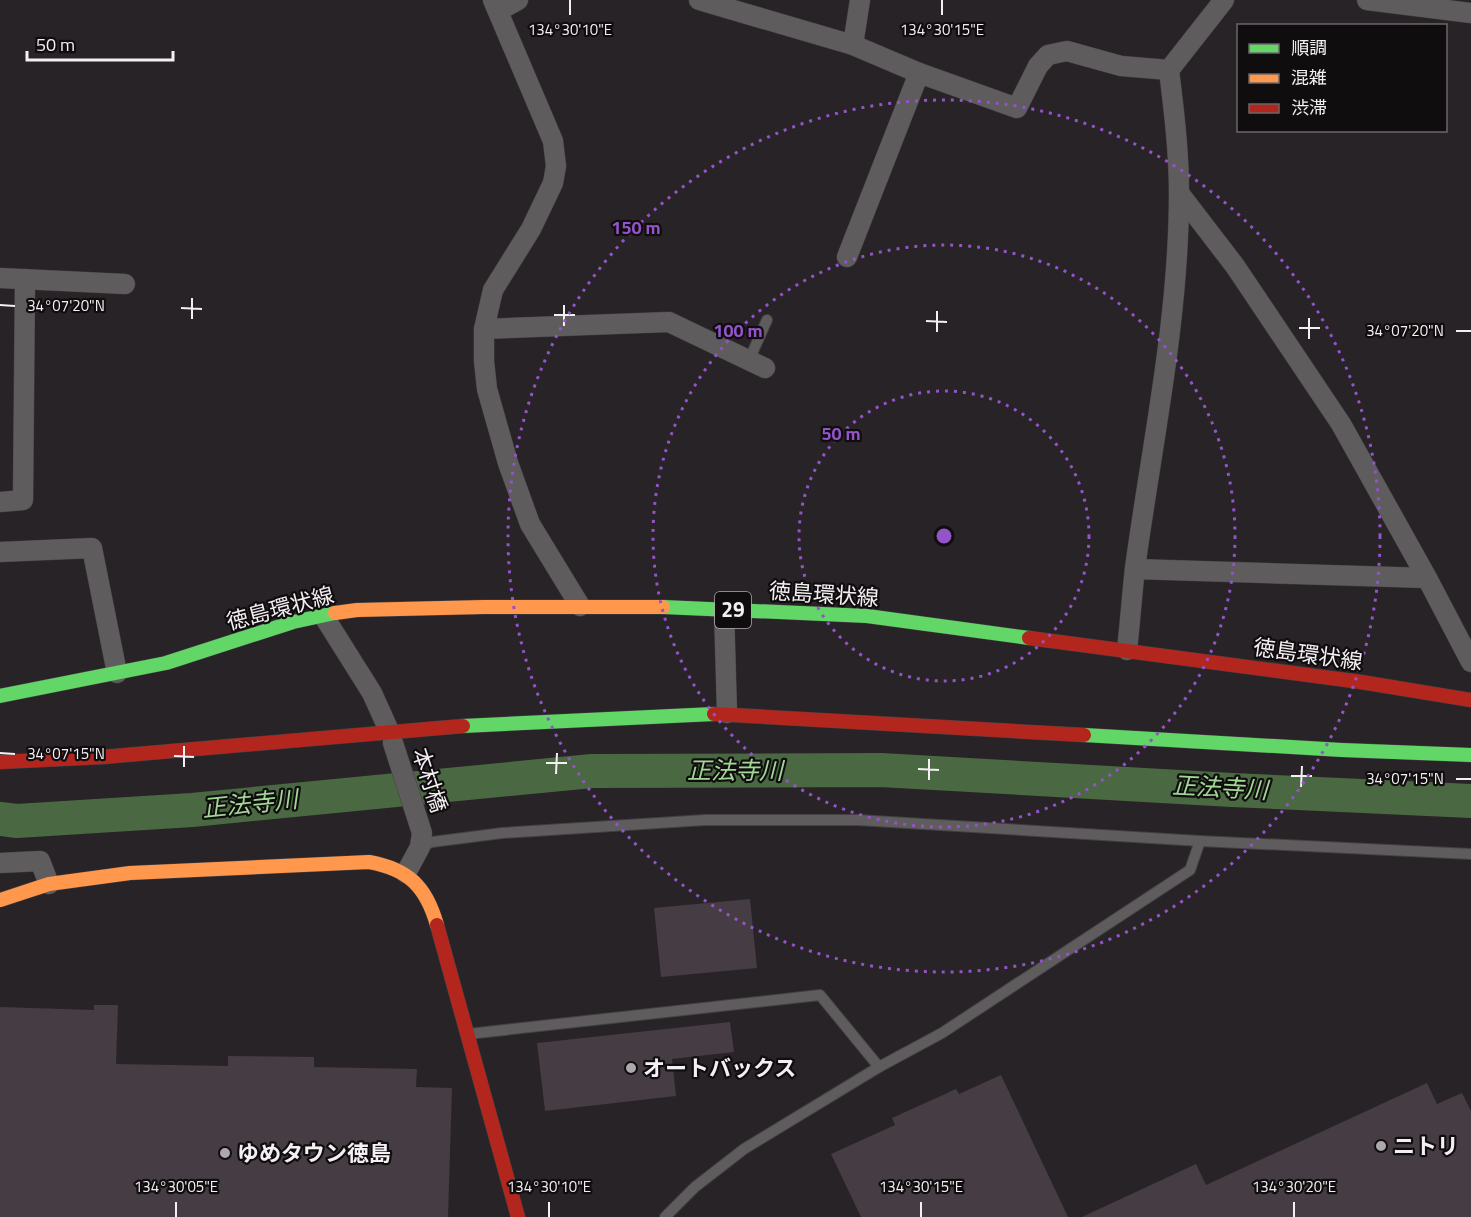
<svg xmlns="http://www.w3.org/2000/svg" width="1471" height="1217" font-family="'Titillium Web','Noto Sans JP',sans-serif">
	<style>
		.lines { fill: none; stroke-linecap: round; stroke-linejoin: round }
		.river { stroke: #4a6842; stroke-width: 34 }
		.building { fill: #463c43 }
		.lane-casing { stroke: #444043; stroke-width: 12 }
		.street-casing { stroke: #444043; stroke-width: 21 }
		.fast-casing { stroke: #444043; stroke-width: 15 }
		.slow-casing { stroke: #444043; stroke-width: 15 }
		.jam-casing { stroke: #444043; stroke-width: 15 }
		.lane { stroke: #5e5c5d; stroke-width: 10 }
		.street { stroke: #5e5c5d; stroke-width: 20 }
		.fast { stroke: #63d668; stroke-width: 14 }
		.slow { stroke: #ff974d; stroke-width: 14 }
		.jam { stroke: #b3261e; stroke-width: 14 }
		.ticks { fill: none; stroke: #f4eff2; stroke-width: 2 }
		.ring { fill: none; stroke: #9353c9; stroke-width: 3; stroke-dasharray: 3 6 }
		.poi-dot { fill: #ada8ab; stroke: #100d0f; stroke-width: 2 }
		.labels { text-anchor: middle; stroke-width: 4.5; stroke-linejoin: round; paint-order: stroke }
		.shield { fill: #100d0f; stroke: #b0abae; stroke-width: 1.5 }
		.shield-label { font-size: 21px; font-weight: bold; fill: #f4eff2 }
		.street-label { font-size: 22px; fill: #f4eff2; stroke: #100d0f }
		.poi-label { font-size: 22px; font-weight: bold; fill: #f4eff2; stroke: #100d0f; text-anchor: start }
		.water-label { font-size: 24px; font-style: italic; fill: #a1d795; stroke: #100d0f }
		.ticks-label { font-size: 15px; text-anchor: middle; fill: #f4eff2; stroke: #100d0f; stroke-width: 4.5; stroke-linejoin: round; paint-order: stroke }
		.centre { fill: #9353c9; stroke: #100d0f; stroke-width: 3 }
		.ring-label { font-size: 18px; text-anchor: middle; font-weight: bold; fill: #9353c9; stroke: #100d0f; stroke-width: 4.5; stroke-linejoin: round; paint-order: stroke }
	</style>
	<rect width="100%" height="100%" fill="#282326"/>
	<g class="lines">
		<!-- river -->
		<polyline class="river" points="0,819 17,821 192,810 592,771 881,770 1232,790 1471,801"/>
	</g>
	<!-- building -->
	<g class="building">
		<polygon points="750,899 757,968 661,977 654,908"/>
		<polygon points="94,1005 118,1005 116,1064 228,1066 228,1056 314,1057 314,1067 417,1069 416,1087 452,1088 448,1217 0,1217 0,1007 94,1010"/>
		<polygon points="730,1022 734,1052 672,1059 676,1096 545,1111 537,1043"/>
		<polygon points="1001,1075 1068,1217 861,1217 831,1154 895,1125 892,1118 956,1089 959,1094"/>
		<polygon points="1427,1083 1437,1104 1462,1093 1471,1111 1471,1217 1082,1217 1196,1164 1206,1185"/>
	</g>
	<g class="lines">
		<!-- lane casing -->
		<g class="lane-casing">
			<g id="lane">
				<polyline points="749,360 767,320"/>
				<polyline points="420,847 432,842 502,833 705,820 858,820 1200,841"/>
				<polyline points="468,1034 820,995 879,1067 942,1033 1190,870 1200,841 1471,854"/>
				<polyline points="665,1217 695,1187 744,1149 879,1067"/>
			</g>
		</g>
		<!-- street casing -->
		<g class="street-casing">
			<g id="street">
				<polyline points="493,0 553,141 556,166 553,183 531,229 493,290 484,329 484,361 487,389 508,463 530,524 580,606"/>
				<polyline points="699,0 853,45 919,73 1017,108 1038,66 1048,55 1067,51 1121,66 1169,70"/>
				<polyline points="1367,0 1471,13"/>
				<polyline points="498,11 518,0"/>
				<polyline points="853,45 860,0"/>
				<polyline points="1179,193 1235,266 1341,424 1427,578 1471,662"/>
				<polyline points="847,257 919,73"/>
				<polyline points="0,278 125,284"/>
				<polyline points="484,329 669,322 765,368"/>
				<polyline points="0,502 23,500 25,279"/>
				<polyline points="0,552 92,548 117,673"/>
				<polyline points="1135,569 1427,578"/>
				<polyline points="724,609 727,713"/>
				<polyline points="323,615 372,693 390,733"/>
				<path d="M1127,650C1130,623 1132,595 1135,568C1152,443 1179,320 1179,193C1179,152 1174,111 1169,70L1224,0"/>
				<polyline points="393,743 422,833 420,847 406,873"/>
				<polyline points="0,863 40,861 49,884"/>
			</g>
		</g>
		<!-- fast casing -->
		<g class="fast-casing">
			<g id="fast">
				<polyline points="663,607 867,616 1029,638"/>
				<polyline points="0,696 166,663 293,622 335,613"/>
				<polyline points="463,726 714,714"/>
				<polyline points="1084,735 1342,750 1471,755"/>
			</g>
		</g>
		<!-- slow casing -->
		<g class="slow-casing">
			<g id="slow">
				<polyline points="335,613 357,610 484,607 663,607"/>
				<path d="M0,900L49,884L130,873L369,862C408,869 426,886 437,925"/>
			</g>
		</g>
		<!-- jam casing -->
		<g class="jam-casing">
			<g id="jam">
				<polyline points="1029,638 1361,682 1471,700"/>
				<polyline points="714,714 1084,735"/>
				<polyline points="0,762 103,757 463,726"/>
				<polyline points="437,925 518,1217"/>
			</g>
		</g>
		<!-- lane -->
		<use href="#lane" class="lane"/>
		<!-- street -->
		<use href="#street" class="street"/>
		<!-- fast -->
		<use href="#fast" class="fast"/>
		<!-- slow -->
		<use href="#slow" class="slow"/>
		<!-- jam -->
		<use href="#jam" class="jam"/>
	</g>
	<!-- ticks -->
	<path class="ticks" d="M570,15V0M942,15V0M0,305L15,306M181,308L202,309M554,315H575M192,319V298M926,321L947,322M564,326V305M1299,328H1320M1456,331H1471M937,332V311M1309,339V318M0,753L15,754M174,756L194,757M546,763H567M184,767V746M918,769L939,770M556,774L557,753M1291,776H1312M1456,779H1471M929,780V759M1301,787L1302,766M176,1217V1202M549,1217V1202M921,1217V1202M1294,1217V1202"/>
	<!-- distance rings -->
	<g class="ring">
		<circle cx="944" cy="536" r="145"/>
		<circle cx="944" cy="536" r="291"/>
		<circle cx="944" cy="536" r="436"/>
	</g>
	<!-- markers -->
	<g class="poi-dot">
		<circle cx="631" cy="1068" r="6"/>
		<circle cx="1381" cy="1146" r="6"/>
		<circle cx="225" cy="1153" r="6"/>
	</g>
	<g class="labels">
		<!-- shield labels -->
		<rect class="shield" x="715" y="592" width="36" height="36" rx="4.5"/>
		<g class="shield-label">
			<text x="733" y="617">29</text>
		</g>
		<!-- street labels -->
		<g class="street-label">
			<text transform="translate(824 594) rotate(4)" y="8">徳島環状線</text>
			<text transform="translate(280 608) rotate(-15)" y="8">徳島環状線</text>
			<text transform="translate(1308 654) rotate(8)" y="8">徳島環状線</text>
			<text transform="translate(430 780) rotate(72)" y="8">本村橋</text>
		</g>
		<!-- poi labels -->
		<g class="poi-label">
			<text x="643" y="1076">オートバックス</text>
			<text x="1393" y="1154">ニトリ</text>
			<text x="237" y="1161">ゆめタウン徳島</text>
		</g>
		<!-- water labels -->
		<g class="water-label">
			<text x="735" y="779">正法寺川</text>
			<text transform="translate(1220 788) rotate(3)" y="8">正法寺川</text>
			<text transform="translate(250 804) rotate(-6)" y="8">正法寺川</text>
		</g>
	</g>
	<g class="ticks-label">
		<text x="570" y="35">134°30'10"E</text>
		<text x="942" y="35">134°30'15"E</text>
		<text x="66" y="311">34°07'20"N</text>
		<text x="1405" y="336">34°07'20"N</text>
		<text x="66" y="759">34°07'15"N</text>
		<text x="1405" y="784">34°07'15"N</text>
		<text x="176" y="1192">134°30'05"E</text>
		<text x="549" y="1192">134°30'10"E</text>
		<text x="921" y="1192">134°30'15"E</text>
		<text x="1294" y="1192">134°30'20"E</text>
	</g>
	<circle cx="944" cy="536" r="9" class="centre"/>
	<g class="ring-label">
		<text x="636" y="234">150 m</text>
		<text x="738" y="337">100 m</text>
		<text x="841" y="440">50 m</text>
	</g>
	<!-- legend -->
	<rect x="1237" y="24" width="210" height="108" fill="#100d0f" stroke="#6b676a" stroke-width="1.5"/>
	<rect x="1249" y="44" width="30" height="9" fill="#63d668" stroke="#6b676a" stroke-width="1.5"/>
	<text x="1291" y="54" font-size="18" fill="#f4eff2">順調</text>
	<rect x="1249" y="74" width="30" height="9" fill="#ff974d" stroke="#6b676a" stroke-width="1.5"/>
	<text x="1291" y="84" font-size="18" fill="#f4eff2">混雑</text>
	<rect x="1249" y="104" width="30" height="9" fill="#b3261e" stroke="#6b676a" stroke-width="1.5"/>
	<text x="1291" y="114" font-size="18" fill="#f4eff2">渋滞</text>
	<!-- scale -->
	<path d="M27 51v9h146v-9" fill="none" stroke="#f4eff2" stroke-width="3"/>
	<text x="36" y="51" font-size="18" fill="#f4eff2" stroke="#100d0f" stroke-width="4.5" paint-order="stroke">50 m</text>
</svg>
